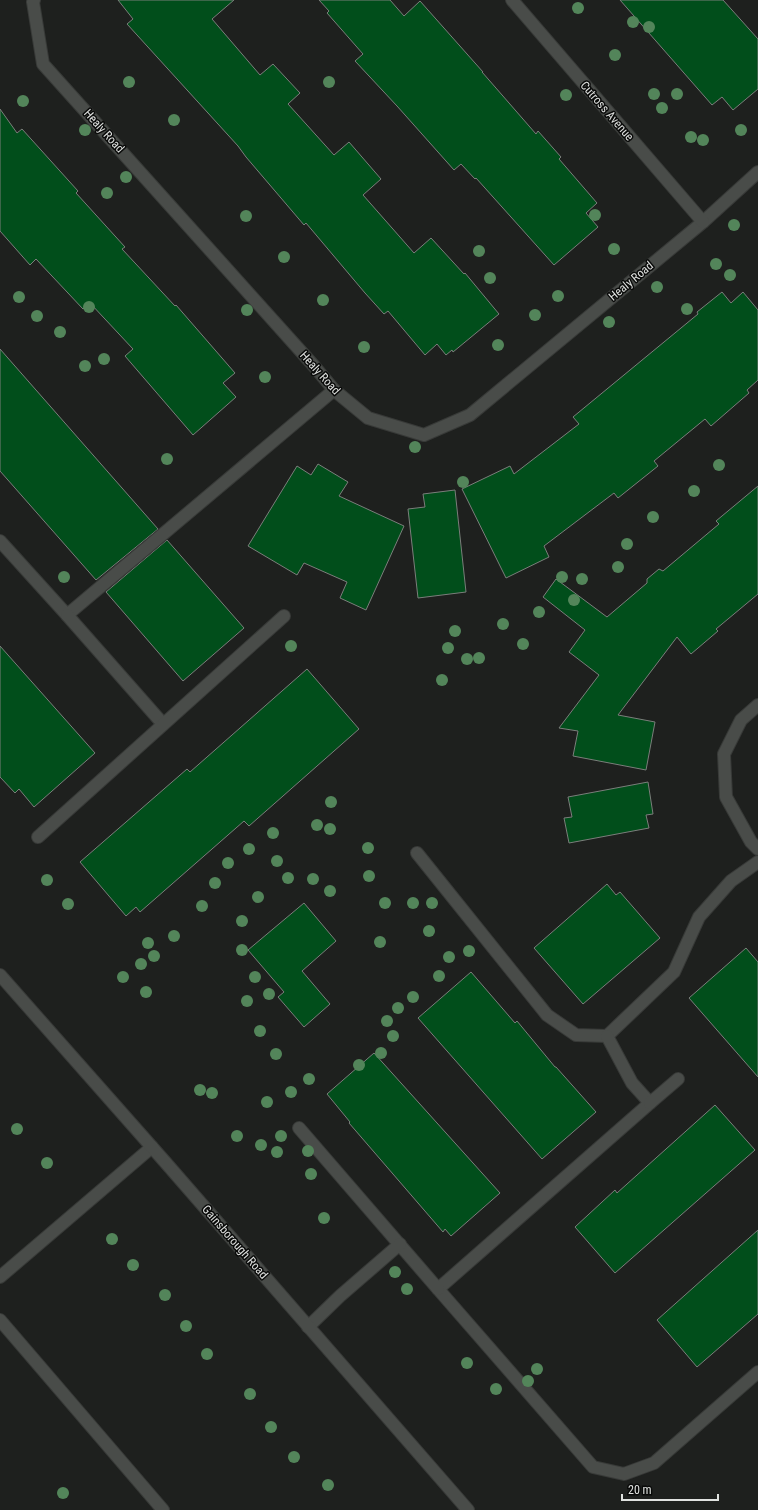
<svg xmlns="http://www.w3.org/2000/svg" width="758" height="1510" font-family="'Roboto Condensed',sans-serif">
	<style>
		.building { fill: #014e1b; stroke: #7b7e7b }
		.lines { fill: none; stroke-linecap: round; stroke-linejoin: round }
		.lane-casing { stroke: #383a38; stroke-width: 14 }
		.street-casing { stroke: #383a38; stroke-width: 14 }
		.secondary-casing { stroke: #383a38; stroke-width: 14 }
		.lane { stroke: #494c49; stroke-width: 12 }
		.street { stroke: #494c49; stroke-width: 12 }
		.secondary { stroke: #494c49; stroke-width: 12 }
		.tree { fill: #53855a }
		.labels { text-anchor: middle; stroke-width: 3; stroke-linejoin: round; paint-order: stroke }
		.street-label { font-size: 12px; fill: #e0e2e0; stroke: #090a09 }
	</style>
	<rect width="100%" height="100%" fill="#1e201e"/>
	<!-- building -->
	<g class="building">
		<polygon points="118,0 234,0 212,19 260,75 273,64 300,93 288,104 334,155 349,142 381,179 363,195 414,253 431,238 464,274 465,273 499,314 453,352 452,350 446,355 437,344 425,355 388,311 384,314 365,293 306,223 304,225 246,157 238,146 127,24 133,19"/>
		<polygon points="319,0 390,0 404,16 420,1 483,72 482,72 536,134 538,131 561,157 559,159 597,203 586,213 598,227 554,265 476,178 475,179 461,164 454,170 397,106 355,61 363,54 327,13 329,11"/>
		<polygon points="620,0 723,0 758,39 758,89 733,110 722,97 712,105"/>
		<polygon points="0,109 17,133 22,129 78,191 76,193 125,247 122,249 175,306 176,305 235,373 223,383 236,397 193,435 125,356 133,349 90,303 83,309 36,259 30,265 0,231"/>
		<polygon points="722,292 731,303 743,292 758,310 758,380 747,390 749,393 711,426 705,419 654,461 658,466 618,498 614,493 544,546 549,557 506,578 462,489 510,466 514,474 579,424 573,417 698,314 697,312"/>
		<polygon points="0,349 158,529 96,580 0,471"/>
		<polygon points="318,464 348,482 339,496 404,526 366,610 340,598 347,582 304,563 297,575 248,546 297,466 311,475"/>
		<polygon points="758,486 758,594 716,629 718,631 691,654 677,637 618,715 655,722 646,770 573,756 578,731 559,728 599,675 569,652 585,630 543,597 556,579 607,617 647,583 647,579 659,569 663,571 719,524 716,521"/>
		<polygon points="455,490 466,592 418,598 408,509 425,507 423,494"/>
		<polygon points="167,540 244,628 183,681 106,592"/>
		<polygon points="0,646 95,753 34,807 19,789 15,793 0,777"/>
		<polygon points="307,669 359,729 249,826 244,821 140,912 136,907 126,916 80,862 187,769 190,772"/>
		<polygon points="648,782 653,814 646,815 649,828 569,843 564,818 572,817 568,797"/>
		<polygon points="607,884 616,895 620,892 660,938 583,1004 534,948"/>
		<polygon points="304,903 336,941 302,971 330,1004 304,1027 278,997 284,992 248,950"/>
		<polygon points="746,948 758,962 758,1077 689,998"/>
		<polygon points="471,972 515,1023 517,1021 555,1067 556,1067 596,1112 542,1159 418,1018"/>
		<polygon points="374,1053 500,1193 451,1236 445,1229 443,1232 349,1123 350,1122 327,1094"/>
		<polygon points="715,1105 755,1150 615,1273 575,1227 615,1190 617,1193"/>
		<polygon points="758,1230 758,1314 697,1367 657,1320"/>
	</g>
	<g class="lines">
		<!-- lane casing -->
		<g class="lane-casing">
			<g id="lane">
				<polyline points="0,541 67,615 334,390"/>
				<polyline points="67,615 163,724"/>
				<polyline points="38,837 284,616"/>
				<polyline points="417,853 547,1015 576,1035 607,1036 674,972 699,917 731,881 758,862"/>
				<polyline points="607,1036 632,1083 650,1103 438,1289 593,1467 624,1474 654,1463 758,1372"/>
				<polyline points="650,1103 678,1079"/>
				<polyline points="299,1128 438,1289"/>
				<polyline points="0,1277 152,1147"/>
				<polyline points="0,1320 163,1510"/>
				<polyline points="308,1327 340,1296 400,1244"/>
			</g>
		</g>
		<!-- street casing -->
		<g class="street-casing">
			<g id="street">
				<polyline points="34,0 33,2 43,64 314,366 334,390 368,418 424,435 470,415 703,222 758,172"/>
				<polyline points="512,0 703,222"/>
				<polyline points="758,705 741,720 724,754 726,797 751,842 758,849"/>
			</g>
		</g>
		<!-- secondary casing -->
		<g class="secondary-casing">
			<polyline id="secondary" points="0,975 166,1163 468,1510"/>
		</g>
		<!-- lane -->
		<use href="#lane" class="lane"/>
		<!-- street -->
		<use href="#street" class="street"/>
		<!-- secondary -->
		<use href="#secondary" class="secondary"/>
	</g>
	<!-- trees -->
	<g class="tree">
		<circle cx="578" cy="8" r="6"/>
		<circle cx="633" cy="22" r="6"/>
		<circle cx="649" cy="27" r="6"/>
		<circle cx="615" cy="55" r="6"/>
		<circle cx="129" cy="82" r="6"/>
		<circle cx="329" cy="82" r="6"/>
		<circle cx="654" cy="94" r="6"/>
		<circle cx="677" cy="94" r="6"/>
		<circle cx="566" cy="95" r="6"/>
		<circle cx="23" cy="101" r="6"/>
		<circle cx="662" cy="108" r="6"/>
		<circle cx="174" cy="120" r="6"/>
		<circle cx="85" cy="130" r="6"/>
		<circle cx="741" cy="130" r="6"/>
		<circle cx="691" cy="137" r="6"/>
		<circle cx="703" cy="140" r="6"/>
		<circle cx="126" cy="177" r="6"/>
		<circle cx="107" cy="193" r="6"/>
		<circle cx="595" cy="215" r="6"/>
		<circle cx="246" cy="216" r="6"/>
		<circle cx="734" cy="225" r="6"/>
		<circle cx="614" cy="249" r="6"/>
		<circle cx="479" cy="251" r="6"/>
		<circle cx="284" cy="257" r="6"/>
		<circle cx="716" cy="264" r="6"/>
		<circle cx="730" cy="275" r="6"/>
		<circle cx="490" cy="278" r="6"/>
		<circle cx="657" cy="287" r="6"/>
		<circle cx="558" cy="296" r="6"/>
		<circle cx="19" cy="297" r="6"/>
		<circle cx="323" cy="300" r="6"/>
		<circle cx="89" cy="307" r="6"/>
		<circle cx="687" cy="309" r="6"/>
		<circle cx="247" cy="310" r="6"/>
		<circle cx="535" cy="315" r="6"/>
		<circle cx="37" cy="316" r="6"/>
		<circle cx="609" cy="322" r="6"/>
		<circle cx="60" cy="332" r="6"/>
		<circle cx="498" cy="345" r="6"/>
		<circle cx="364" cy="347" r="6"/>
		<circle cx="104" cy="359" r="6"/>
		<circle cx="85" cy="366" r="6"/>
		<circle cx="265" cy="377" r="6"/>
		<circle cx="415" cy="447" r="6"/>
		<circle cx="167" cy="459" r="6"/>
		<circle cx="719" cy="465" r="6"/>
		<circle cx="463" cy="482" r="6"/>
		<circle cx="694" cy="491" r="6"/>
		<circle cx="653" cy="517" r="6"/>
		<circle cx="627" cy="544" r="6"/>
		<circle cx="618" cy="567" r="6"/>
		<circle cx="64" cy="577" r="6"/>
		<circle cx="562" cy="577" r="6"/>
		<circle cx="582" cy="579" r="6"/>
		<circle cx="574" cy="600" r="6"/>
		<circle cx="539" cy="612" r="6"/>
		<circle cx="503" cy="624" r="6"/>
		<circle cx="455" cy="631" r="6"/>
		<circle cx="523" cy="644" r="6"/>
		<circle cx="291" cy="646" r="6"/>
		<circle cx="448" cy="648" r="6"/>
		<circle cx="479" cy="658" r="6"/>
		<circle cx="467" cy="659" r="6"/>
		<circle cx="442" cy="680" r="6"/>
		<circle cx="331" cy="802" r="6"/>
		<circle cx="317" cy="825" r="6"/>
		<circle cx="330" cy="829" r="6"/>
		<circle cx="273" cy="833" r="6"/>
		<circle cx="368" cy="848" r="6"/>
		<circle cx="249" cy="849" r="6"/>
		<circle cx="277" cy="861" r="6"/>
		<circle cx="228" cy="863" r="6"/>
		<circle cx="369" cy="876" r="6"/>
		<circle cx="288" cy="878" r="6"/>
		<circle cx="313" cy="879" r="6"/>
		<circle cx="47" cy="880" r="6"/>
		<circle cx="215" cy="883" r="6"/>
		<circle cx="330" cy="891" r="6"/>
		<circle cx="258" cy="897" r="6"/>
		<circle cx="385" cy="903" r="6"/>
		<circle cx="413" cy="903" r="6"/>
		<circle cx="432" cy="903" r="6"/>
		<circle cx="68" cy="904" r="6"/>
		<circle cx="202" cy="906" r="6"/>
		<circle cx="242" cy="921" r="6"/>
		<circle cx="429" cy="931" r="6"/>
		<circle cx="174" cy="936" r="6"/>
		<circle cx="380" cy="942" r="6"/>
		<circle cx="148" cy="943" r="6"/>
		<circle cx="242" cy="950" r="6"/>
		<circle cx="469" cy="951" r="6"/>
		<circle cx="154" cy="956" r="6"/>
		<circle cx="449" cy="957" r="6"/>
		<circle cx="141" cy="964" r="6"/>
		<circle cx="439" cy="976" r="6"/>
		<circle cx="123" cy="977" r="6"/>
		<circle cx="255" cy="977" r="6"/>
		<circle cx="146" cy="992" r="6"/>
		<circle cx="269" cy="994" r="6"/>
		<circle cx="413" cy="997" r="6"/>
		<circle cx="247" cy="1001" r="6"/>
		<circle cx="398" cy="1008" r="6"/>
		<circle cx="387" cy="1021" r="6"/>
		<circle cx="260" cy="1031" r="6"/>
		<circle cx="393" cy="1036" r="6"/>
		<circle cx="381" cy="1053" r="6"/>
		<circle cx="276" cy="1054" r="6"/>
		<circle cx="359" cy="1065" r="6"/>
		<circle cx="309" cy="1079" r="6"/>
		<circle cx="200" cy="1090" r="6"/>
		<circle cx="291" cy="1092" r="6"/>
		<circle cx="212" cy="1093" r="6"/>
		<circle cx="267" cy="1102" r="6"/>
		<circle cx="17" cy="1129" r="6"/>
		<circle cx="237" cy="1136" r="6"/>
		<circle cx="281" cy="1136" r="6"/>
		<circle cx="261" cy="1145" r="6"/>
		<circle cx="308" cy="1151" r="6"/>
		<circle cx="277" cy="1152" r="6"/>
		<circle cx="47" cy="1163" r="6"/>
		<circle cx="311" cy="1174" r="6"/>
		<circle cx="324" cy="1218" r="6"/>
		<circle cx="112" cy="1239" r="6"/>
		<circle cx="133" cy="1265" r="6"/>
		<circle cx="395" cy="1272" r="6"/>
		<circle cx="407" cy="1289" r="6"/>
		<circle cx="165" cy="1295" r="6"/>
		<circle cx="186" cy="1326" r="6"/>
		<circle cx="207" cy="1354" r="6"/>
		<circle cx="467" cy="1363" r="6"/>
		<circle cx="537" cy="1369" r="6"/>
		<circle cx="528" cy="1381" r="6"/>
		<circle cx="496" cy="1389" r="6"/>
		<circle cx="250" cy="1394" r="6"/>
		<circle cx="271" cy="1427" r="6"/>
		<circle cx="294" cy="1457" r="6"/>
		<circle cx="328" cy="1485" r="6"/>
		<circle cx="63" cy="1493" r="6"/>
	</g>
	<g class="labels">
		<!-- street labels -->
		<g class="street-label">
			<text transform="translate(607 111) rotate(49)" y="4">Cutross Avenue</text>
			<text transform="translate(104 131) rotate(48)" y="4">Healy Road</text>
			<text transform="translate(631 281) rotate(-40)" y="4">Healy Road</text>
			<text transform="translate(320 373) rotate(48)" y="4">Healy Road</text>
			<text transform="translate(235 1242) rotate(49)" y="4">Gainsborough Road</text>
		</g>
	</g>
	<!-- scale -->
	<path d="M622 1494v6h96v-6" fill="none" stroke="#e0e2e0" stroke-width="2"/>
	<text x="628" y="1494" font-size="12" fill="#e0e2e0" stroke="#090a09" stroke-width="3" paint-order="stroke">20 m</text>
</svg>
